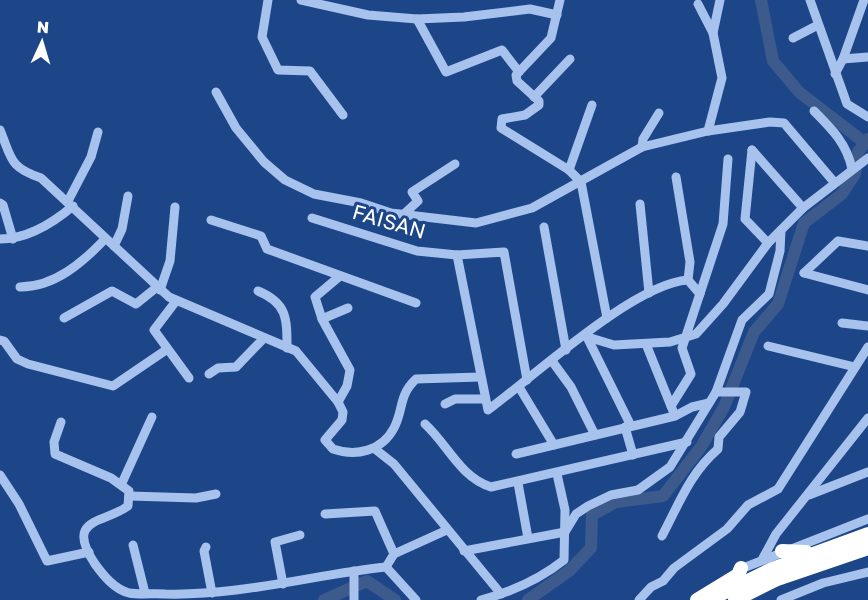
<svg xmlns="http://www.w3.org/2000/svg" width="868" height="600" font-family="'Golos Text',sans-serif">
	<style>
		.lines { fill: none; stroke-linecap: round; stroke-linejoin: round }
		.river { stroke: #3d5a8c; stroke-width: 12 }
		.minor { stroke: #a7c2ec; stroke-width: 9 }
		.highway { stroke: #fff; stroke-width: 14 }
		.labels { text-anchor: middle; stroke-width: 6; stroke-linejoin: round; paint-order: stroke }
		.street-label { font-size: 21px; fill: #fff; stroke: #1d4689 }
	</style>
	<rect width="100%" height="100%" fill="#1d4689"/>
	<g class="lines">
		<!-- river -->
		<g class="river">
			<polyline points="761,0 773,61 799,92 865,143"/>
			<polyline points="324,600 367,581 395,600"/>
			<polyline points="528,600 569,571 591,548 592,515 616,502 663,496 701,447 724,407 754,332 778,304 804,223 842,194 855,174 858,152 868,139"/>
		</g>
		<!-- minor -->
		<g class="minor">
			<polyline points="268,0 262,37 278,70 310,71 343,115"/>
			<polyline points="301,0 368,15 417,19 464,17 530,9 557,15"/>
			<polyline points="560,0 551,38 516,75 517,81 539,101 539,105 525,115 502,119 501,128 569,170 581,182"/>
			<polyline points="810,0 847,104 868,117"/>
			<polyline points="698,4 713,33"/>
			<polyline points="417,19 446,72 502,50 519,72"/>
			<polyline points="793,38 818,25"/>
			<polyline points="843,59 868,57"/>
			<polyline points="835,74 843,59 864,0"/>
			<polyline points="216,92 236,128 264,162 285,180 314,194 361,203 391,213 476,223 532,208 642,147 708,131 770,122 784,123 834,182"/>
			<polyline points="534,97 570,59"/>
			<path d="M814,111C832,129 847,144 852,169"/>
			<path d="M0,130C12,159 9,167 41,178L169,297L296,351L338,402L343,412L342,420L325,440L333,449C356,457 382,451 394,428C404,409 398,396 416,379L480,377"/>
			<polyline points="708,131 722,78 713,33 720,0"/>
			<polyline points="642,147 643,139 659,113"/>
			<polyline points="752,150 745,219 768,243"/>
			<polyline points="752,150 803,208"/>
			<polyline points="569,170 592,105"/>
			<polyline points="676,177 690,262 688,280"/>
			<polyline points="581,182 607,318"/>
			<polyline points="68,201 91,157 98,132"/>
			<polyline points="0,203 3,205 13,239"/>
			<polyline points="640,204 649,293"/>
			<polyline points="404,214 418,201 412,192 455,164"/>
			<polyline points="312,218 417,251 457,255 504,252 527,380"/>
			<polyline points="211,220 261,236 267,249 416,303"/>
			<polyline points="544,227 566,350"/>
			<path d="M0,239C27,239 53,223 73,206"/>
			<polyline points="114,246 122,229 128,196"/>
			<path d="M457,255L488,410C534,376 635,283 688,280L700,294"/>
			<polyline points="804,273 838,241 868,246"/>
			<polyline points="804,273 868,290"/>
			<path d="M20,287C55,287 83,262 105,239"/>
			<polyline points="160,290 170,261 175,207"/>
			<path d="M258,291C287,303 287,318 287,348"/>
			<polyline points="176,301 154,330 189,378"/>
			<polyline points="64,318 112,291 136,304 157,287"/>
			<polyline points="322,319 348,308"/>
			<polyline points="842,323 868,326"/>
			<polyline points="584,336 614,345 670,342 696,334 723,304 768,243 803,208 868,158"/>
			<polyline points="588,339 631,426"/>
			<polyline points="0,340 4,341 17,359 28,364 113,386 166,350"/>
			<polyline points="646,344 673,411"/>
			<polyline points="768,346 855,367"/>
			<polyline points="552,361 571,387 595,435"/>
			<polyline points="209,374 218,368 236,367 264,338"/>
			<polyline points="519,387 554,445"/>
			<polyline points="338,402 347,386 350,370 322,319 315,297 340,276"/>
			<polyline points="445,404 455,399 485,399"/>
			<polyline points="671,406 691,374 682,348 723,224 728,159"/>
			<path d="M61,422L54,442L55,454L111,478L129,491L128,506C104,524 64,517 95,564C103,575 114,589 129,593C140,595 154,593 165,594C240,596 312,575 386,567L416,600"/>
			<path d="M425,424C448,445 460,477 491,487L687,442"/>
			<polyline points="625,427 633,455"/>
			<polyline points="375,449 394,464 501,594"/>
			<polyline points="516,454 675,416 692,407 709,403"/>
			<polyline points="0,475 19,504 47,561 89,552"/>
			<polyline points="122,483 152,417"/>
			<polyline points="518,483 528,538"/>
			<polyline points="809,495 868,472"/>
			<polyline points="129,496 196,498 216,494"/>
			<polyline points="325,514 375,511 394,554 386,567"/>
			<polyline points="565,532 576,514 588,506 611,495 638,490 670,467 716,392 742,320 769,294 780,251 781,230"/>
			<path d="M662,536C679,504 690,473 718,449L719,437L740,412L746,392H716"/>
			<polyline points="133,545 145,593"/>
			<polyline points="206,547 204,551 212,593"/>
			<polyline points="464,551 565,532"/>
			<polyline points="394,554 447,530"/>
			<polyline points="763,558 776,534 868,418"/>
			<polyline points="738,570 868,519"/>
			<polyline points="354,571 354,600"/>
			<polyline points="283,584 275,542 300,535"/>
			<path d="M481,600C511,592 540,579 564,560L565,510L557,474"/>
			<polyline points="639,600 651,587 663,581 674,568 727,529 748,505 778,489 868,347"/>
			<polyline points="781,600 823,583 868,572"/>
		</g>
		<!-- highway -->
		<g class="highway">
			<polyline points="782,551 806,552"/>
			<polyline points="697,600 738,575 741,568"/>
			<polyline points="709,600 772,569 868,534"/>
			<polyline points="735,600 777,579 868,548"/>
		</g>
	</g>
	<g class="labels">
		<!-- street labels -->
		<g class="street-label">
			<text transform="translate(389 222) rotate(16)" y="7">FAISAN</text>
		</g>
	</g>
	<!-- north arrow -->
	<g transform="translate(42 42) rotate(4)" stroke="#1d4689" stroke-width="4.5" paint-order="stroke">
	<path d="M0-4.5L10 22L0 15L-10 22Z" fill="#ffffff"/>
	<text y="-9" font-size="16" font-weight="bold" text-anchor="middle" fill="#ffffff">N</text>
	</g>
</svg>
